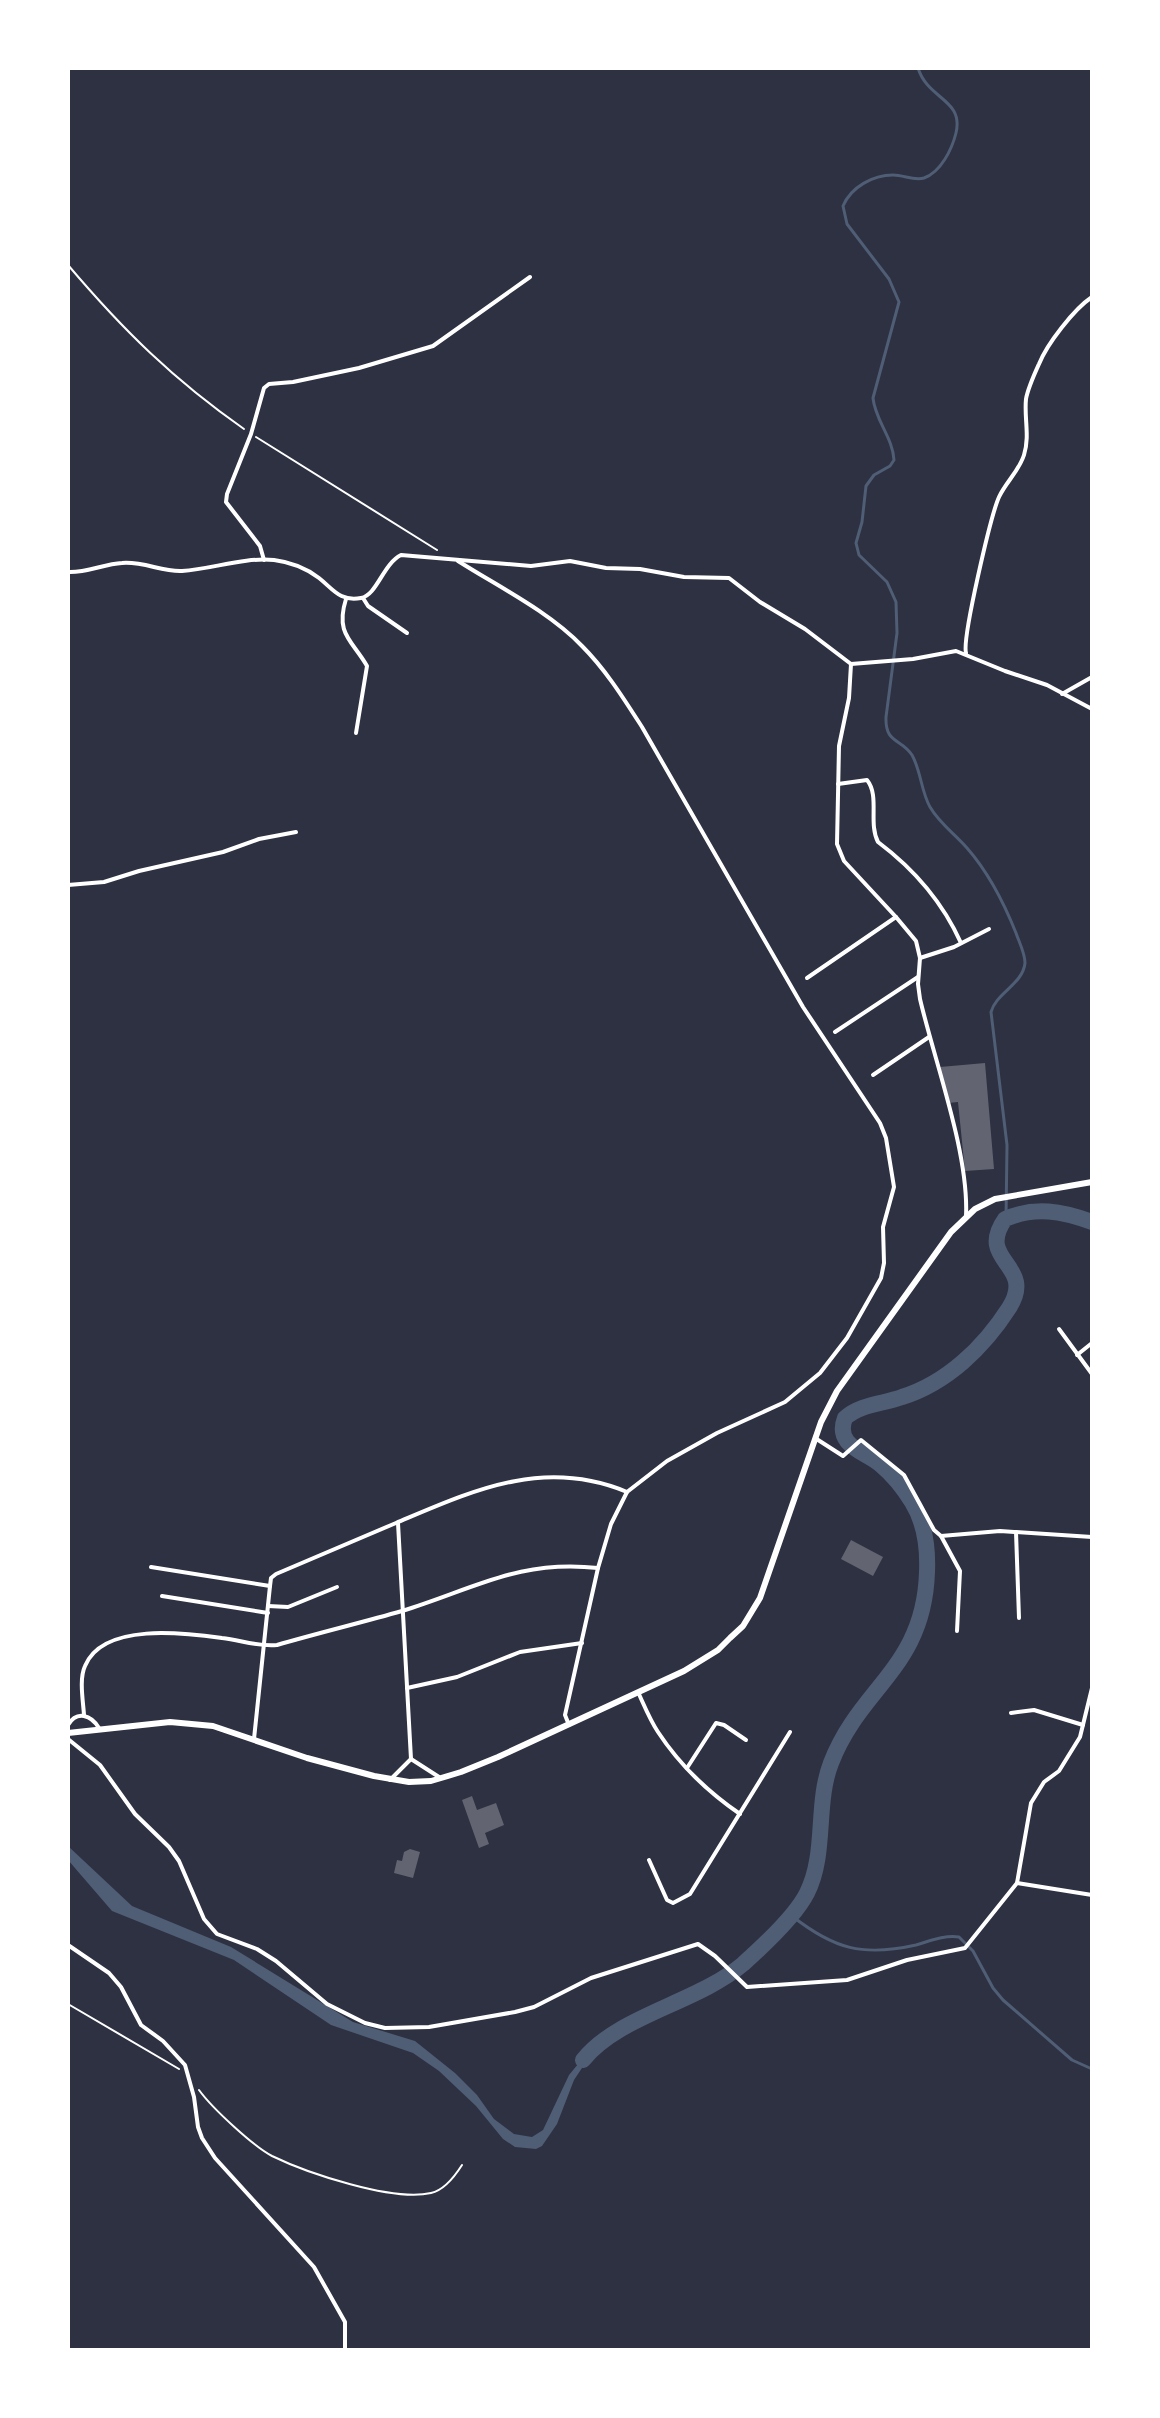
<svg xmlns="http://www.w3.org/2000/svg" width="1160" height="2418" font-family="Signika,sans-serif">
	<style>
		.water { fill: #4f5d75 }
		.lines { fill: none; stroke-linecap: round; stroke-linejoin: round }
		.stream { stroke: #4f5d75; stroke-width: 3 }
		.river { stroke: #4f5d75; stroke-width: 16 }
		.building { fill: #626471 }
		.path { stroke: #fff; stroke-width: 2 }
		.minor { stroke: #fff; stroke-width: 4 }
		.tertiary { stroke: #fff; stroke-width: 6 }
	</style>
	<rect width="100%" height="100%" fill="#2d3142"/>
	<!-- water -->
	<polygon class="water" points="68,1846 132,1906 231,1947 353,2022 415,2041 455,2073 477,2095 494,2119 514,2134 532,2137 543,2130 569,2075 583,2058 596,2047 574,2080 557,2124 542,2146 536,2149 515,2147 503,2139 476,2106 439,2071 413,2053 331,2025 234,1960 112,1911 68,1860"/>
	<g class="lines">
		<!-- stream -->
		<g class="stream">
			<path d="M918,68C928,100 964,99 956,133C952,149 941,172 924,178C914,181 904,175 893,175C873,175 851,187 843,206L847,224L889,279L899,302L873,398C875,420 893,438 894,460L890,466L874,475L866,486L862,522L856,543L859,555L887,582L896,602L897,633L886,717C885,744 901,738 912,755C921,771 921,791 930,807C940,824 955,834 967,848C989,873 1004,903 1016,933C1019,942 1025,953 1025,963C1023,984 996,993 991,1012L1007,1145L1006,1219"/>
			<path d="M792,1916C834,1949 863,1957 916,1945C930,1941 944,1935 959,1937L973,1951L993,1988L1003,2000L1072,2060L1092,2069"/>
		</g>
		<!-- river -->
		<path class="river" d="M583,2060C619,2015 697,2003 743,1964C762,1947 796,1915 807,1893C827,1853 815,1804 831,1763C860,1687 924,1668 927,1572C928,1548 925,1523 912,1502C904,1489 893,1475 881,1465C866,1452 834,1446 845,1418C860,1404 883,1404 902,1397C947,1383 984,1347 1009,1308C1037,1264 975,1262 1005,1219C1035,1206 1062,1211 1092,1222"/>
	</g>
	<!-- building -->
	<g class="building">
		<polygon points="985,1063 994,1169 965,1171 958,1102 948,1103 940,1067"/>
		<polygon points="851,1540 883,1557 873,1576 841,1559"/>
		<polygon points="472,1796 477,1810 496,1803 504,1825 485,1833 489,1844 479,1848 462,1800"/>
		<polygon points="410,1849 420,1852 413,1878 394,1873 397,1860 402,1861 404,1852"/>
	</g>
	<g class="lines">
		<!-- path -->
		<g class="path">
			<path d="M68,265C123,330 174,380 244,429"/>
			<polyline points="256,437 437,550"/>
			<polyline points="68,2004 179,2069"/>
			<path d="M199,2090C212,2108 253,2146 272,2156C307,2173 393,2202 431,2193C445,2190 455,2176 462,2165"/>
		</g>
		<!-- minor -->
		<g class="minor">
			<polyline points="264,560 260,546 226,502 227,494 251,434 264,388 269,384 293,382 359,368 433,346 530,277"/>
			<path d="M458,561C499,587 548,611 582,646C606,670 624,699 642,727L803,1007L880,1123L886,1138L894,1187L883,1227L884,1263L881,1278L847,1338L820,1373L785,1402L717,1433L667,1461L627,1492L611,1524L598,1568L565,1715L569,1725"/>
			<path d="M68,572C86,573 104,564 122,563C143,561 162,572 182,571C213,569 243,557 274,560C290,562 306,568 319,578C333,589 340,602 361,598C377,595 383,564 401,555L531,566L570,561L606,568L640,569L684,577L729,578L760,602L805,629L851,664L913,659L956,651L1005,671L1047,685L1092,709"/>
			<polyline points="363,598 368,606 407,633"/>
			<path d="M346,599C335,634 352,640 367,666L356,733"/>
			<path d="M966,653C962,638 991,515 999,497C1006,482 1019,471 1024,455C1030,436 1024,418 1026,399C1028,388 1034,375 1039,364C1047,344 1074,309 1092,297"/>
			<path d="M851,664L849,698L839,746L837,844L844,861L896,917L916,941L920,958L918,984L920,999C935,1063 969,1153 966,1216"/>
			<polyline points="1062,694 1092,677"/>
			<path d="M838,784L867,780C880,796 868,823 878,842C914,869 943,903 961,943"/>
			<polyline points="68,885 104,882 139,871 223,852 259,839 296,832"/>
			<polyline points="920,958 954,947 989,929"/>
			<polyline points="807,978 896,917"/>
			<polyline points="835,1032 918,977"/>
			<polyline points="873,1075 929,1037"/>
			<polyline points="1059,1329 1092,1374"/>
			<polyline points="1077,1355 1092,1343"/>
			<polyline points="815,1438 843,1456 861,1440 904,1475 934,1530 941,1536 1000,1531 1092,1537"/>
			<polyline points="398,1523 411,1759"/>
			<polyline points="1016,1532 1019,1618"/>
			<polyline points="941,1536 960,1571 957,1631"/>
			<polyline points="151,1567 270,1586"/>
			<polyline points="162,1596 268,1613"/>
			<polyline points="268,1606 288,1607 337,1587"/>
			<polyline points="407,1688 457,1677 520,1652 582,1643"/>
			<path d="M638,1692C644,1705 650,1720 658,1732C679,1764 708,1792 740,1814"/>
			<polyline points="1011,1713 1034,1710 1083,1725"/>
			<path d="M84,1715C83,1700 79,1679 85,1666C103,1622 185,1633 222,1638C241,1640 257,1647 277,1645C318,1633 360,1623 402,1611C474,1589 519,1559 598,1568"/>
			<path d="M68,1725C77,1710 91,1715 99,1728"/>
			<polyline points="68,1739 100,1765 135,1814 169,1847 179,1861 204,1919 217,1934 257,1949 276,1961 327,2004 365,2023 385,2028 429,2027 515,2012 534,2007 591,1978 698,1944 715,1956 747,1987 847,1980 907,1960 965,1948 1017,1883 1031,1803 1044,1782 1059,1771 1080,1737 1092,1688"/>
			<path d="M254,1739L270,1586L271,1578L276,1574C316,1557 356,1540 396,1523C472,1491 543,1457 627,1492"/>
			<polyline points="411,1759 439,1777"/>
			<polyline points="687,1768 716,1723 724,1725 746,1740"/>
			<polyline points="390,1780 411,1759"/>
			<polyline points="649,1860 667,1900 673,1903 690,1894 790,1732"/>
			<polyline points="1017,1883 1092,1895"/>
			<polyline points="68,1945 109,1973 121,1987 141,2025 163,2041 185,2065 194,2097 198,2127 202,2138 215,2158 314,2267 345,2322 345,2350"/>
		</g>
		<!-- tertiary -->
		<polyline class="tertiary" points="68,1733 170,1722 213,1726 307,1758 374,1776 409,1782 431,1781 461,1772 498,1757 684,1671 718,1650 730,1638 743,1626 760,1598 821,1422 837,1391 951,1232 975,1209 995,1199 1092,1182"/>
	</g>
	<!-- border -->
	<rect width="1160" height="2418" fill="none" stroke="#ffffff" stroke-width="140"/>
</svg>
